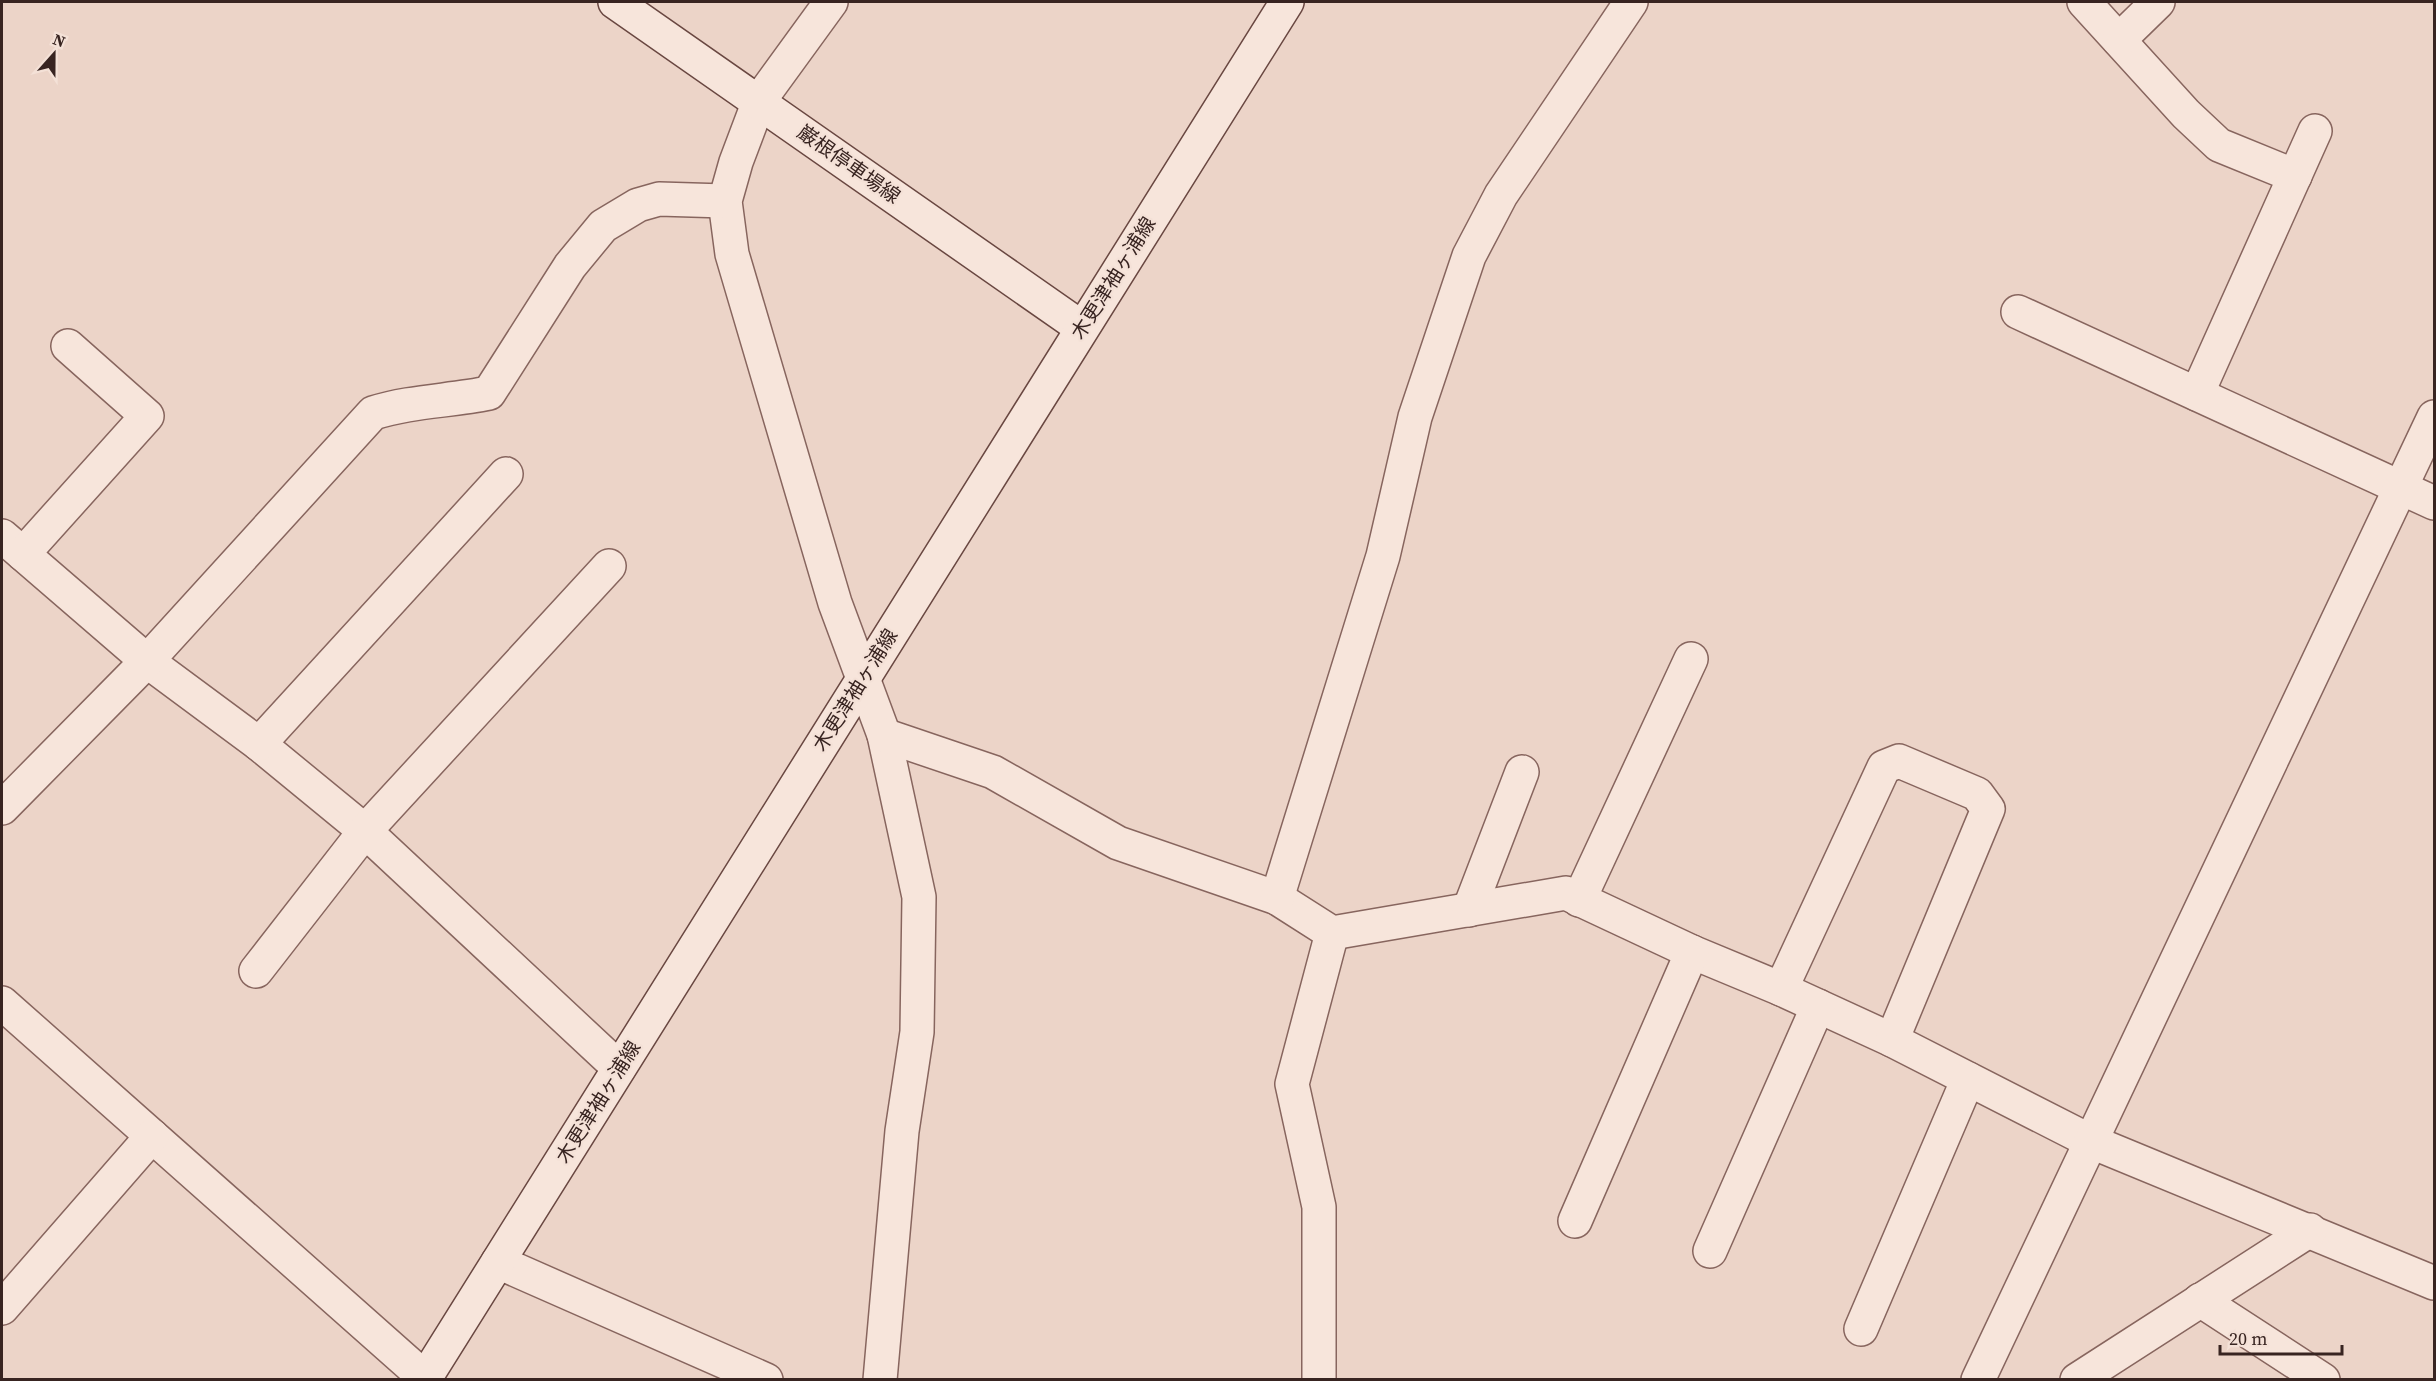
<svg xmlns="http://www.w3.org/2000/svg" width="2436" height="1381" font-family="'Source Serif 4','Noto Sans JP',serif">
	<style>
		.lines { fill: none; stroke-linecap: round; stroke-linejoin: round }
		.minor-casing { stroke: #87655e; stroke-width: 36 }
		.secondary-casing { stroke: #694741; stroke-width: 36 }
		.minor { stroke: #f7e5db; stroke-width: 33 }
		.secondary { stroke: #f7e5db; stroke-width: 33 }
		.labels { text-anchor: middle; stroke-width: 4.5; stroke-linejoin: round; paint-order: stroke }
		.street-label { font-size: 20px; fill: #382421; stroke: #f4e1d7 }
	</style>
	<rect width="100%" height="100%" fill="#ecd4c8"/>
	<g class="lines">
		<!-- minor casing -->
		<g class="minor-casing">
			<g id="minor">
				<polyline points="831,2 759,101 736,162 725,201 732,254 835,603 884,735 919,897 917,1032 902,1131 880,1380"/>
				<polyline points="2084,2 2186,114 2219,145 2295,176"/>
				<polyline points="2119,40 2158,2"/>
				<polyline points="2018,312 2434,503"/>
				<polyline points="2197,394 2315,131"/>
				<polyline points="2,536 147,661 259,744 365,831 619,1068"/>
				<polyline points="23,554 147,416 68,346"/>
				<polyline points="884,735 993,772 1118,843 1277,898 1332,933 1566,893 1692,952 1781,989 1892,1040 2092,1142 2434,1283"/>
				<polyline points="259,744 506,474"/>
				<path d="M2,808L147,661L373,413C411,401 450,401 489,393L570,266L603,226L638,205L659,199L725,201"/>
				<polyline points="1277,898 1383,556 1415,417 1469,256 1501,195 1631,2"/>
				<polyline points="1579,900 1691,659"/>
				<polyline points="1469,910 1522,772"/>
				<polyline points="256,971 365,831 609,566"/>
				<polyline points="1781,989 1884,767 1899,761 1977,794 1988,809 1892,1040"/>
				<polyline points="2,1003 425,1378"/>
				<polyline points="1575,1221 1692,952"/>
				<polyline points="1710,1251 1818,1006"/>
				<polyline points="498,1262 766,1380"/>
				<polyline points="2200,1300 2323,1380"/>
				<polyline points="2,1308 152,1136"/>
				<polyline points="1861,1329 1968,1079"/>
				<polyline points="1319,1380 1319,1207 1292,1084 1332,933"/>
				<polyline points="1978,1380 2434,417"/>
				<polyline points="2077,1380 2310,1230"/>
			</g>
		</g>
		<!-- secondary casing -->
		<g class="secondary-casing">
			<g id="secondary">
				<polyline points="615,2 1082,328"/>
				<polyline points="424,1380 1287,2"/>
			</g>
		</g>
		<!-- minor -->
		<use href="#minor" class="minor"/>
		<!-- secondary -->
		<use href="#secondary" class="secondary"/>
	</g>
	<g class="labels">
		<!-- street labels -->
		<g class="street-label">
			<text transform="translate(849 164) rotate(35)" y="7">巌根停車場線</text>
			<text transform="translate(1113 278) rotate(-58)" y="7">木更津袖ヶ浦線</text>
			<text transform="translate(855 690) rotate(-58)" y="7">木更津袖ヶ浦線</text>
			<text transform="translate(598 1102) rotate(-58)" y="7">木更津袖ヶ浦線</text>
		</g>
	</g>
	<!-- border -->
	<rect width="2436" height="1381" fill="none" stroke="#382421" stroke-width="6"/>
	<!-- north arrow -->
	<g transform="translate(54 54) rotate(21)" stroke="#f4e1d7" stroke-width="4.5" paint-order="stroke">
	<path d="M0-4.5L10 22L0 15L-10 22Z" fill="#382421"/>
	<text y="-9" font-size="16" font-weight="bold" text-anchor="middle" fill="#382421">N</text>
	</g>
	<!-- scale -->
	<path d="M2220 1345v9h122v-9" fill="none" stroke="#382421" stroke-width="3"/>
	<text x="2229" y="1345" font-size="18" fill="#382421" stroke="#f4e1d7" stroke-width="4.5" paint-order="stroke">20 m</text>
</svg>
